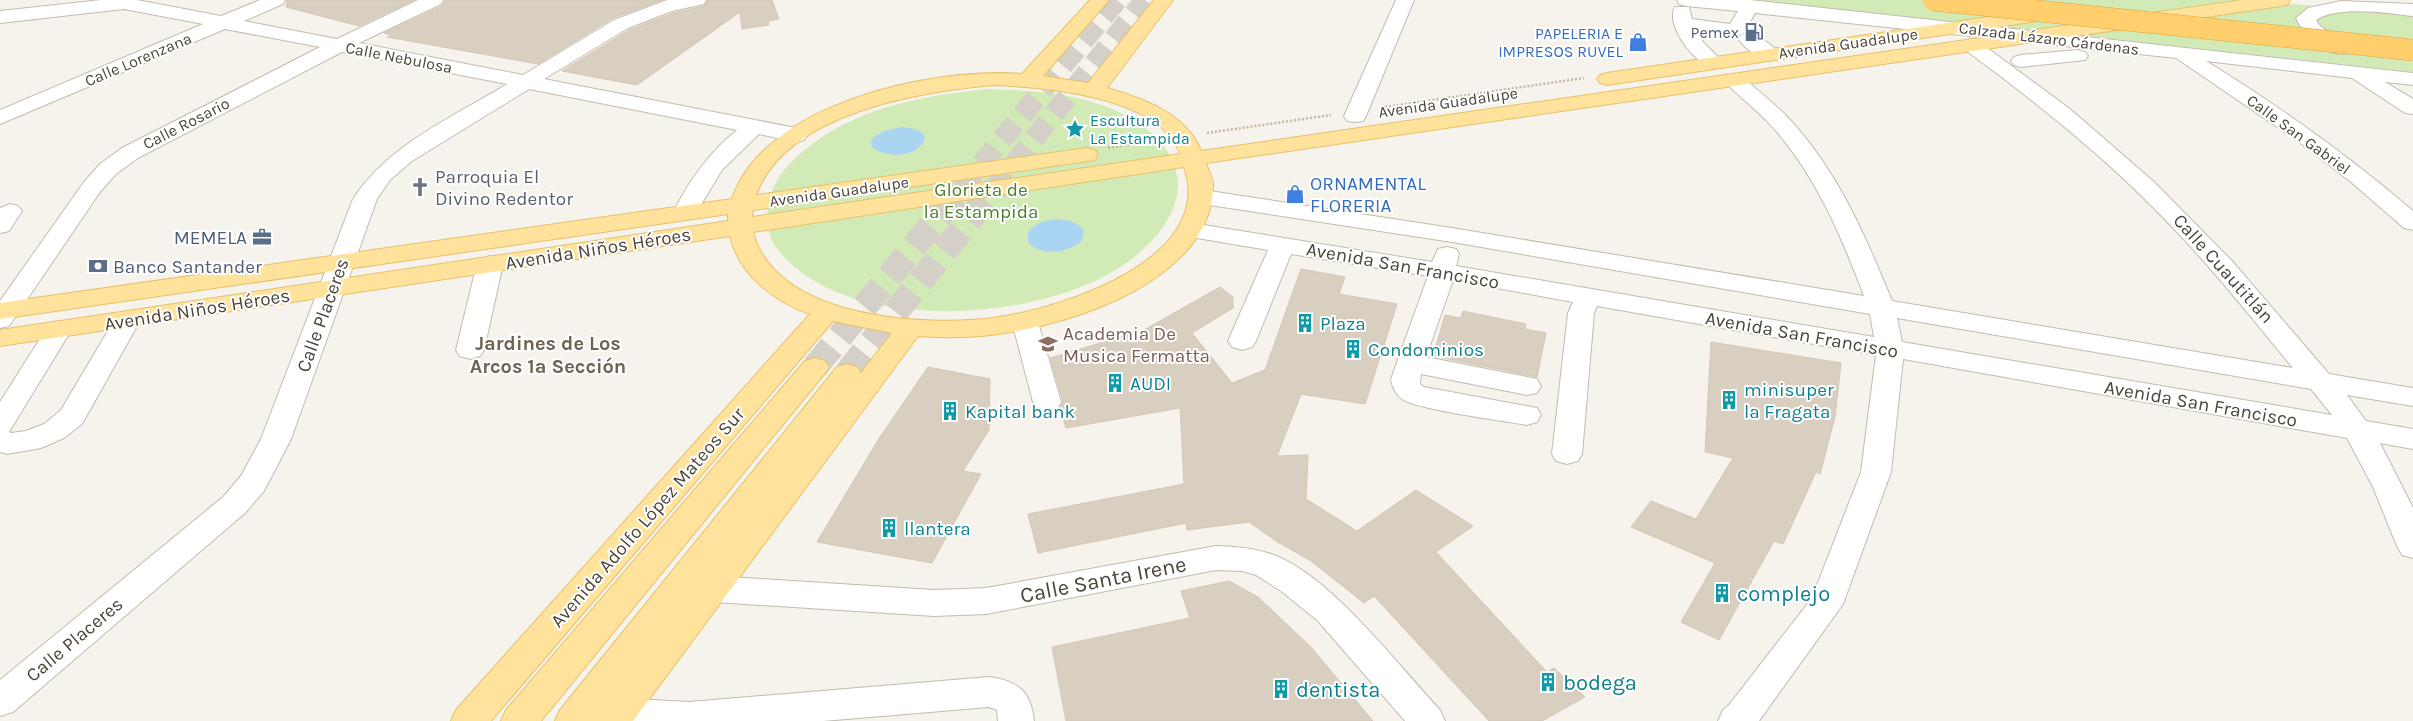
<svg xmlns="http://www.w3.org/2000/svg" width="2413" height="721" font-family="Karla,sans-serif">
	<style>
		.green { fill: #d2eab5 }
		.water { fill: #a9d4f2 }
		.building { fill: #d8cfc1; stroke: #d3c7b4 }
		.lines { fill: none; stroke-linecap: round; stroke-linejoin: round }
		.major-tunnel-far1 { stroke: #d4d0c8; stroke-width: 21; stroke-dasharray: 21 11; stroke-linecap: butt }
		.major-tunnel { stroke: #d4d0c8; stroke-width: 26; stroke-dasharray: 26 13; stroke-linecap: butt }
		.minor-casing { stroke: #c2bbae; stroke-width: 2 }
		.major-casing { stroke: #e6c16a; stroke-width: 2 }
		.path { stroke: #c4b79f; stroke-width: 2.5; stroke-dasharray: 2 2; stroke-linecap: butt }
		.minor { fill: #fff; fill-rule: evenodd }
		.major { fill: #ffe39c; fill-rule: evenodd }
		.highway-bridge-casing { stroke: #e0a43c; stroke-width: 22; stroke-linecap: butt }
		.highway-bridge { stroke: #ffcf6e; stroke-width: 21 }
		.labels { text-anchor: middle; stroke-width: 4; stroke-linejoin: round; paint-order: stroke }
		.far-service-label { font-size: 16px; fill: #4e5e75; stroke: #fff; text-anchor: end }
		.far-shop-label { font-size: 16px; fill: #366cbe; stroke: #fff; text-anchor: end }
		.far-street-label { font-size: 16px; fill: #4b4439; stroke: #fff }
		.far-culture-label { font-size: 16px; fill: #0d838f; stroke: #fff; text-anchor: start }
		.worship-label { font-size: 19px; fill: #5b616d; stroke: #fff; text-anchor: start }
		.shop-label { font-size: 19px; fill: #366cbe; stroke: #fff; text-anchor: start }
		.park-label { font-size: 19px; fill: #4a7f2a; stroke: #fff }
		.service-label { font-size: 19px; fill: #4e5e75; stroke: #fff; text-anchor: end }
		.street-label { font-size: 19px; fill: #4b4439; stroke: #fff }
		.culture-label { font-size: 19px; fill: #0d838f; stroke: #fff; text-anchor: start }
		.education-label { font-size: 19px; fill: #785e54; stroke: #fff; text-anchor: start }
		.neighbourhood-label { font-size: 20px; font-weight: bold; fill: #6e6250; stroke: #fff }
		.near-street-label { font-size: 22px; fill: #4b4439; stroke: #fff }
		.near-culture-label { font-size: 22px; fill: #0d838f; stroke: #fff; text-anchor: start }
	</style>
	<rect width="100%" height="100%" fill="#f6f3ec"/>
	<!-- green -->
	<g class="green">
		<polygon points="1756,0 2254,0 2413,16 2413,72"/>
		<path d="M986,89C1015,90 1044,91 1073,97C1159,115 1222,180 1139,253C1061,323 843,340 776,247C765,233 766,214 770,198C774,180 787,165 801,153C853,108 920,96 986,89Z"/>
	</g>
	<!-- water -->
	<g class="water">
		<path d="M902,127C911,128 920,129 925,137C921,158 885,159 872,147L871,142L873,138L884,131Z"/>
		<path d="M1057,219C1068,220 1077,221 1084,231L1081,242C1066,253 1042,257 1028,242V232C1036,223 1045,220 1057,219Z"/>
	</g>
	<!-- building -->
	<g class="building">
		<polygon points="287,0 414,0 359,26 286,7"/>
		<polygon points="445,0 662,0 613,18 538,64 387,37 391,35 384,33 442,6"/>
		<polygon points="708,0 772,0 779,19 768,21 769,25 742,29 740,12 637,85 562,71 629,30 673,13 704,6"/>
		<polygon points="1301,269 1345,277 1339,294 1397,304 1365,404 1301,394 1277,456 1308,455 1306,499 1357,531 1416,490 1473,526 1436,552 1547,672 1554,668 1585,697 1542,721 1489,721 1374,596 1364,603 1311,561 1276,541 1249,522 1187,530 1186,523 1038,553 1028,514 1184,484 1180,408 1066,428 1060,408 1063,401 1050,358 1144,330 1220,287 1233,297 1233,308 1192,333 1232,383 1265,370"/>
		<polygon points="1463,311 1526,324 1525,329 1546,333 1537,377 1433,356 1445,315 1461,318"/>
		<polygon points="1711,342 1841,363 1835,417 1820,474 1816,472 1783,544 1774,541 1719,640 1681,622 1715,563 1631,527 1651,501 1696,519 1733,458 1705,452"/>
		<polygon points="928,367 990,379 989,430 963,471 981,474 932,563 817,542 880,437"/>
		<polygon points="1229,581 1258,597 1310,646 1373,721 1066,721 1052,647 1190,618 1181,591"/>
	</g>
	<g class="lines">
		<!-- major-tunnel-far1 -->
		<g class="major-tunnel-far1">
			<polyline points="961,189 1117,0"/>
			<polyline points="994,189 1145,0"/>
		</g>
		<!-- major-tunnel -->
		<g class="major-tunnel">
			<polyline points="815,367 962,188"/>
			<polyline points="847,373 995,188"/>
		</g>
		<!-- minor casing -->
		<g class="minor-casing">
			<g id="minor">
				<path d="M101,0H137L221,16L260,0H285L283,4L244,21L337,39L418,0H443L441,4L359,43L523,75L614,20L667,0H706L704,4L672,11L628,28L544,79L796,128L804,130L807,135L804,140L796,142L759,134L722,170L693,218L685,220L677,218L673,213C689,180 709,153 737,130L529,89L412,161L390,180L377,199L291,439L264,491L245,513L13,712L0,716V680L223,497L241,476L261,439L353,199C389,144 453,117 507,84L342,52L138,158L116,174L100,192L9,326L0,328V301L84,182L100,164L122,148L320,47L225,29L0,124V110L203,24L124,9L0,23V11Z"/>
				<polygon points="1396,0 1414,0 1366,116 1363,121 1355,122 1347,121 1344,116"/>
				<path d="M1677,0H1750L2413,73V85L2385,82L2413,99V114L2405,113L2352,78L2206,61C2279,106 2348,155 2413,211V230L2404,228L2351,182L2295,139L2176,58L1755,13L1743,34L1736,36L1696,31L1703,42L1724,63L1721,67C1698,73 1664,24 1675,7H1689L1692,19L1730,24L1738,11L1686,6L1679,4Z"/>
				<path d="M2341,1L2413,4V16C2387,13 2339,5 2316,20L2319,25L2351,49L2348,53C2327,58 2304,36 2296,18L2308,8Z"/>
				<path d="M1748,33C1759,36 1773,45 1779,54L1776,58C1763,62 1746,50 1738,39L1741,35Z"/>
				<path d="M1971,39L1978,41L2070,109L2154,182L2232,261L2329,374L2413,388V406L2347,395L2366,421L2413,429V449L2380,443L2413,508V558L2402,555L2397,546L2373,487L2347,438L1903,359L1891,472L1843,604L1759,721H1718L1723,710L1729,705L1812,598L1861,472L1876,355L1597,306L1594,313L1582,454L1578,461L1567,464L1556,461L1552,454L1568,313L1573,302L1453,280L1426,357L1527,377L1537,379L1541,386L1537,393L1527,395L1421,374L1420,384L1424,387L1537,408L1541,415L1537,422L1527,425C1505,421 1414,409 1402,399C1395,394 1392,386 1391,379L1428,276L1291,254L1256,341L1252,347L1242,350L1232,347L1228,341L1268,250L1191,237L1182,235L1179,230L1182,225L1191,223L1432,262L1438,249L1447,247L1456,249L1459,254L1456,266L1874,337L1870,314L1452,242L1203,204L1195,202L1191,197L1195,192L1203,190L1452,228L1864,296C1842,238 1818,180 1777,132C1762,114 1743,100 1727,84L1724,80L1727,76L1734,74L1741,76C1758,91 1777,105 1792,122C1839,174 1866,237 1892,301L2293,368C2255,322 2218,275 2177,232C2113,163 2040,105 1964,49L1961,45L1964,41ZM1897,318L2311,389L2332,415L1902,342Z"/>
				<polygon points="2078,50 2085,52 2088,56 2085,60 2021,67 2014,65 2011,61 2014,57 2021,55"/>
				<polygon points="10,204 18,206 22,211 9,231 0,233 0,208"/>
				<polygon points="490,256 499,259 503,264 484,350 480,356 470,359 460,356 456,350 477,264 481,259"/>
				<polygon points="128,311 137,313 141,319 82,424 64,438 41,448 7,454 0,452 0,402 50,323 59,321 68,323 72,329 9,432 11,433 26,431 44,424 61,410 115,319 119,313"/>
				<polygon points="1025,314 1034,316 1038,322 1061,402 1057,409 1047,412 1037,409 1033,402 1012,322 1016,316"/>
				<path d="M1216,546C1236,547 1257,548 1276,556C1332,578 1398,665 1440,710L1445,721H1405L1317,620L1281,591L1256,575L1242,571L1216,570L986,614L934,616L714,602L702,598L697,589L702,580L714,576L934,590L986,588Z"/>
				<path d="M989,677C1018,681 1031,691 1034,721H998L997,710L989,707L823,721H604L600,713L605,702L618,698L689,702Z"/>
			</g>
		</g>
		<!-- major casing -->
		<g class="major-casing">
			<g id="major">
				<path d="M1090,0H1109L1043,76L1088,83L1154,0H1173L1107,88C1141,98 1187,113 1201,151L2242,0H2290L2288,4L2281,6L1206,163C1208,170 1213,178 1213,185C1213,279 1074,324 998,334C971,338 944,338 918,336L633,721H555L560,710L837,367L847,364L857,367L861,373L892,333L833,321L491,721H451L456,710L810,314C774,301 739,275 730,236L0,346V330L728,221V214L0,319V303L732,199C764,103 933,67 1022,74ZM993,85C1044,87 1160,96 1180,154L752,217L753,210L1095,160L1098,155L1095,150L1087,148L756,195C786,113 918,92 993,85ZM1184,167C1216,258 1066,307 999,317C927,328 775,319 753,232Z"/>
				<polygon points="2050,8 2057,10 2059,14 2057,18 1607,85 1600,83 1597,79 1600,75 1607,73"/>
				<polygon points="815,358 825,361 829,367 825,373 541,721 501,721 506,710 805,361"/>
			</g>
		</g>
		<!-- path -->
		<g class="path">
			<polyline points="1385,107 1584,78"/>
			<polyline points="1207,133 1331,115"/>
			<polyline points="1108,148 1153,141"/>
		</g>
		<!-- minor -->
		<use href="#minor" class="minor"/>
		<!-- major -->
		<use href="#major" class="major"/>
		<!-- highway-bridge casing -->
		<g class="highway-bridge-casing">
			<polyline id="highway-bridge" points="1933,0 2413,50"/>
		</g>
		<!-- highway-bridge -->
		<use href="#highway-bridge" class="highway-bridge"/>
	</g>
	<!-- icons -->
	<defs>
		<g id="fuel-bare" transform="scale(1.5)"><path d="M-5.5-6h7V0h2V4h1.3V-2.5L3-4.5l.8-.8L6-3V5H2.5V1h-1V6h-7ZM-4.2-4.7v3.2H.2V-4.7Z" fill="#5c6f8a" stroke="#fff" stroke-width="2.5" paint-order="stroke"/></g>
		<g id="shop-bare" transform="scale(1.5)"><path d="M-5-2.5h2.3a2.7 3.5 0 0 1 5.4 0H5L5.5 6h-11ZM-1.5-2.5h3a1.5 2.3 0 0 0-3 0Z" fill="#3f7fe0" stroke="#fff" stroke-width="2.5" paint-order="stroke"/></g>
		<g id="sight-bare" transform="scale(1.5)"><path d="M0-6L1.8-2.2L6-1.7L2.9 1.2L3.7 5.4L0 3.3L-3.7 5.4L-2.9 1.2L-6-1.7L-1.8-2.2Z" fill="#0f9aa8" stroke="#fff" stroke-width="2.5" paint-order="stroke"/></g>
		<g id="church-bare" transform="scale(1.5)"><path d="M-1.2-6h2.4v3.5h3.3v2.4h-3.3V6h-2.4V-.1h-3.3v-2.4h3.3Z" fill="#6b7280" stroke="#fff" stroke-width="2.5" paint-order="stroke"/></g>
		<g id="office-bare" transform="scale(1.5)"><path d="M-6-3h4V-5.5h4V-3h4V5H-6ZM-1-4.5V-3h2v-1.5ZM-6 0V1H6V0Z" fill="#5c6f8a" stroke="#fff" stroke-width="2.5" paint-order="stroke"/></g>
		<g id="bank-bare" transform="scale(1.5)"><path d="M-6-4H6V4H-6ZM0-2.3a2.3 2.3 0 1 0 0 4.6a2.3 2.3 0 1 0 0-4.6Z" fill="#5c6f8a" stroke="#fff" stroke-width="2.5" paint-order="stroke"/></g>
		<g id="building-bare" transform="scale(1.5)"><path d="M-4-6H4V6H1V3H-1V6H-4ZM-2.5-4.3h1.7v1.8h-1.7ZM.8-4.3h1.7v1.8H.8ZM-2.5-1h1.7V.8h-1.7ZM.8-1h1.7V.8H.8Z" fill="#0f9aa8" stroke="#fff" stroke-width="2.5" paint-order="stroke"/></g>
		<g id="university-bare" transform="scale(1.5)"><path d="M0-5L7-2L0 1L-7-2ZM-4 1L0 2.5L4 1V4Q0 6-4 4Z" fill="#8d6e63" stroke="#fff" stroke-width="2.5" paint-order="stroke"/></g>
	</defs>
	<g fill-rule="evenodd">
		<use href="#fuel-bare" x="1754" y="32"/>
		<use href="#shop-bare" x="1638" y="42"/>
		<use href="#sight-bare" x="1075" y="129"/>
		<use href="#church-bare" x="420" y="187"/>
		<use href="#shop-bare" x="1295" y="194"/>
		<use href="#office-bare" x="262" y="237"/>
		<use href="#bank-bare" x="98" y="266"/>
		<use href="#building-bare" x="1305" y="323"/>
		<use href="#university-bare" x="1048" y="344"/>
		<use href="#building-bare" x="1353" y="349"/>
		<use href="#building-bare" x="1115" y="383"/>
		<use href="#building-bare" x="1729" y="400"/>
		<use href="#building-bare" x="950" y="411"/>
		<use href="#building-bare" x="889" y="528"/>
		<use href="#building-bare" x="1722" y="593"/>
		<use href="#building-bare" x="1548" y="682"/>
		<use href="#building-bare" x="1281" y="689"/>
	</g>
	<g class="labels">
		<!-- far-service labels -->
		<g class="far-service-label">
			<text x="1739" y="38">Pemex</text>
		</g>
		<!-- far-shop labels -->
		<g class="far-shop-label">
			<text x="1623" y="39">PAPELERIA E<tspan x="1623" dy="18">IMPRESOS RUVEL</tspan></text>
		</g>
		<!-- far-street labels -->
		<g class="far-street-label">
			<text transform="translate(2049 38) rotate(7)" y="6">Calzada Lázaro Cárdenas</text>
			<text transform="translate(1848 43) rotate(-8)" y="6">Avenida Guadalupe</text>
			<text transform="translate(399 57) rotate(11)" y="6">Calle Nebulosa</text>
			<text transform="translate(138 59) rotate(-23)" y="6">Calle Lorenzana</text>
			<text transform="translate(1448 102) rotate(-8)" y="6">Avenida Guadalupe</text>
			<text transform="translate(186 123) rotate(-27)" y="6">Calle Rosario</text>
			<text transform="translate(2299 134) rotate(36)" y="6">Calle San Gabriel</text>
			<text transform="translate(839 191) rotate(-8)" y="6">Avenida Guadalupe</text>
		</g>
		<!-- far-culture labels -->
		<g class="far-culture-label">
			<text x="1090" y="126">Escultura<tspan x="1090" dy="18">La Estampida</tspan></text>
		</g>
		<!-- worship labels -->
		<g class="worship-label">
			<text x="435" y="183">Parroquia El<tspan x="435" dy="22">Divino Redentor</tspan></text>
		</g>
		<!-- shop labels -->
		<g class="shop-label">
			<text x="1310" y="190">ORNAMENTAL<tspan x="1310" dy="22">FLORERIA</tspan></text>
		</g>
		<!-- park labels -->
		<g class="park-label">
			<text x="981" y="196">Glorieta de<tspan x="981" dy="22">la Estampida</tspan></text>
		</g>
		<!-- service labels -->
		<g class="service-label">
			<text x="247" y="244">MEMELA</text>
			<text x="113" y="273" text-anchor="start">Banco Santander</text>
		</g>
		<!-- street labels -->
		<g class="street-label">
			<text transform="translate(598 248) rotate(-9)" y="7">Avenida Niños Héroes</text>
			<text transform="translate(1403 265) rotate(10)" y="7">Avenida San Francisco</text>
			<text transform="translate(2224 268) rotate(48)" y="7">Calle Cuautitlán</text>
			<text transform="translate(197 309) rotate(-9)" y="7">Avenida Niños Héroes</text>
			<text transform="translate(322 315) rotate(-70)" y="7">Calle Placeres</text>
			<text transform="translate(1802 334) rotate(10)" y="7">Avenida San Francisco</text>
			<text transform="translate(2201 403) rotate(10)" y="7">Avenida San Francisco</text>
			<text transform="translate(647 517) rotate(-49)" y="7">Avenida Adolfo López Mateos Sur</text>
			<text transform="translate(74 639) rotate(-40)" y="7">Calle Placeres</text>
		</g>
		<!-- culture labels -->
		<g class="culture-label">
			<text x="1320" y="330">Plaza</text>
			<text x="1368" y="356">Condominios</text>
			<text x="1130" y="390">AUDI</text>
			<text x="1744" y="396">minisuper<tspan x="1744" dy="22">la Fragata</tspan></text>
			<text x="965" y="418">Kapital bank</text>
			<text x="904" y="535">llantera</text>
		</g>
		<!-- education labels -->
		<g class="education-label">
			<text x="1063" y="340">Academia De<tspan x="1063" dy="22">Musica Fermatta</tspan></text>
		</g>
		<!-- neighbourhood labels -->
		<g class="neighbourhood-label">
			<text x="548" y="350">Jardines de Los<tspan x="548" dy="23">Arcos 1a Sección</tspan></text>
		</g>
		<!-- near-street labels -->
		<g class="near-street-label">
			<text transform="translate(1103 579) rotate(-11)" y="8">Calle Santa Irene</text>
		</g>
		<!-- near-culture labels -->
		<g class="near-culture-label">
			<text x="1737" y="601">complejo</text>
			<text x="1563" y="690">bodega</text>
			<text x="1296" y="697">dentista</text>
		</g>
	</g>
</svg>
